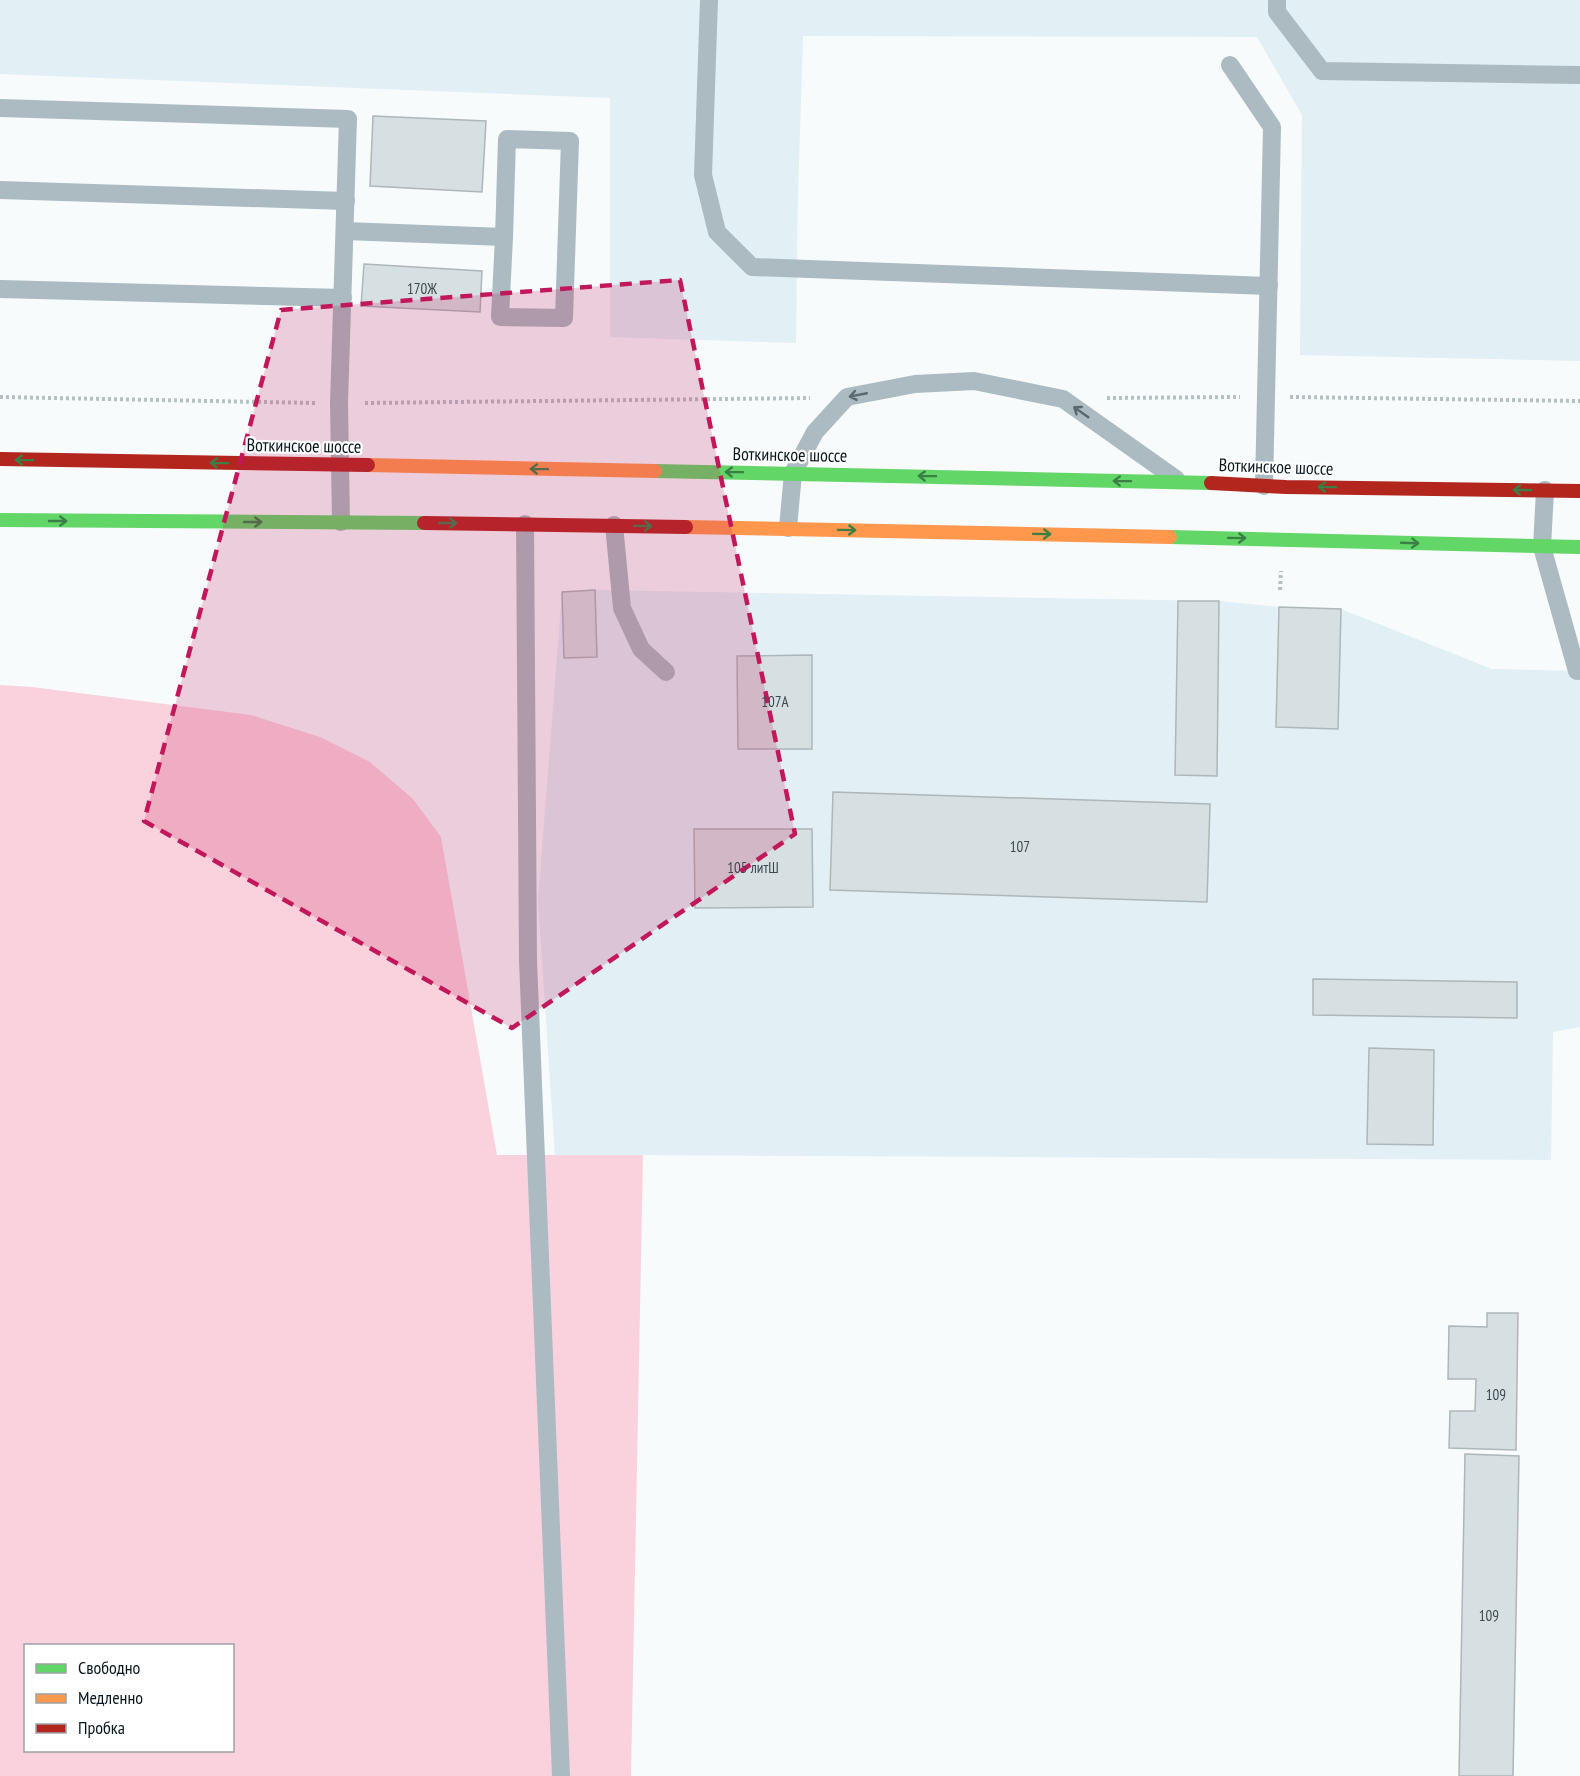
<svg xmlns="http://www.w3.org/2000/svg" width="1580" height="1776" font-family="'PT Sans Narrow',sans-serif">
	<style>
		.built { fill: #e2eff4 }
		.green { fill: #f9d2dd; fill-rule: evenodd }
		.building { fill: #d6e0e3; stroke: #adb6b9; stroke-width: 1.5 }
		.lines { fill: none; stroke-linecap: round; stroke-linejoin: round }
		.path { stroke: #b6c0c3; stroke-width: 4; stroke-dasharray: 3 3; stroke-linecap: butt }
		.lane { stroke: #abbbc1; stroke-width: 18 }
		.fast { stroke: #63d668; stroke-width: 14 }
		.slow { stroke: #ff974d; stroke-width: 14 }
		.jam { stroke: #b3261e; stroke-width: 14 }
		.oneway { stroke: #5a696f }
		.oneway2 { stroke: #3a8046 }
		.marked { fill: #c2185b; fill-opacity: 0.2; stroke: #c2185b; stroke-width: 4.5; stroke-dasharray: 12 8; stroke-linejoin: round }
		.labels { text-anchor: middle; stroke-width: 4.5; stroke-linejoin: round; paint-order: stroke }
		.number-label { font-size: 15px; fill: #3c494e }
		.street-label { font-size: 18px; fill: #08171d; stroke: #fff }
	</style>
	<rect width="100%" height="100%" fill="#f7fbfc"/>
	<!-- built -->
	<g class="built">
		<polygon points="0,0 1580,0 1580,361 1300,355 1302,115 1257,37 803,36 798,194 796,343 610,337 610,98 0,74"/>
		<polygon points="595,590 1219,601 1279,607 1341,609 1492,669 1580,671 1580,1027 1553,1032 1551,1160 643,1155 555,1156 538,900 562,592"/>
	</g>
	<!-- green -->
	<path class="green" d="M0,685L32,687L251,715L320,737L370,762L413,799L441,837L497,1155H643L631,1776H0ZM26,1646H232V1750H26Z"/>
	<!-- building -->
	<g class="building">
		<polygon points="373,116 486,121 482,192 370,186"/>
		<polygon points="364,264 482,271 480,312 361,306"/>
		<polygon points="595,590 597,657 564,658 562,592"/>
		<polygon points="1178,601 1219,601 1217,776 1175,775"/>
		<polygon points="1279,607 1341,609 1338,729 1276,727"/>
		<polygon points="812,655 812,749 738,749 737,656"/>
		<polygon points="833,792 1210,804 1207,902 830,890"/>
		<polygon points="694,829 812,829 813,907 695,908"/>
		<polygon points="1313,979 1517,982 1517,1018 1313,1015"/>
		<polygon points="1369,1048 1434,1050 1433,1145 1367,1144"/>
		<polygon points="1487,1313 1518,1313 1516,1450 1449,1448 1450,1411 1475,1411 1476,1379 1448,1379 1449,1326 1487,1327"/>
		<polygon points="1465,1454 1519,1456 1513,1776 1459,1776"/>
	</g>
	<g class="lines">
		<!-- path -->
		<g class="path">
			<polyline points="0,397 315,403"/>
			<polyline points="1290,397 1580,401"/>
			<polyline points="1107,398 1240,397"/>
			<polyline points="365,403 810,398"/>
			<polyline points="1280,590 1281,571"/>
		</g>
		<!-- lane -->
		<g class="lane">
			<polyline points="709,0 703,175 717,232 752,267 1269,286"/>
			<polyline points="1277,0 1277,12 1322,71 1580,75"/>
			<polyline points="1230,65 1272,127 1264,486"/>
			<polyline points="0,108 348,119 339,403 341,522"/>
			<polyline points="0,190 346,201"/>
			<polyline points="345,231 504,237 507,139 570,141 564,318 500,317 504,237"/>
			<polyline points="0,289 343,298"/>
			<polyline points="1545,490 1542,547 1577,671"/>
			<polyline points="525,524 528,960 561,1776"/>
			<polyline points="614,525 622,608 641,649 666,672"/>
			<polyline points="788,528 793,473 815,432 847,397 915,384 974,381 1063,399 1176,479"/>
		</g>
		<!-- fast -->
		<g class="fast">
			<polyline points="655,471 1211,483"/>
			<polyline points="0,520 424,523"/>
			<polyline points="1170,537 1580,547"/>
		</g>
		<!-- slow -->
		<g class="slow">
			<polyline points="368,465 655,471"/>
			<polyline points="686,527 1170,537"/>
		</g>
		<!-- jam -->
		<g class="jam">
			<polyline points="0,459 368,465"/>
			<polyline points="1211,483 1286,487 1580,491"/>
			<polyline points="424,523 686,527"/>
		</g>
	</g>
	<!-- one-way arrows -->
	<defs><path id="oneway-shaft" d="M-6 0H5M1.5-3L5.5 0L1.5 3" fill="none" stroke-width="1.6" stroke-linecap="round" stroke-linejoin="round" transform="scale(1.5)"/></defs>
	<g class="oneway">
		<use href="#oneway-shaft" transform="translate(858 395) rotate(169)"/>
		<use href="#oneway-shaft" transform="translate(1081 412) rotate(-145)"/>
	</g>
	<g class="oneway2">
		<use href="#oneway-shaft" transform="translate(24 460) rotate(-179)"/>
		<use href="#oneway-shaft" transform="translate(219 463) rotate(-179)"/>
		<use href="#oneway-shaft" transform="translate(539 469) rotate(-179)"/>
		<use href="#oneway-shaft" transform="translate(734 472) rotate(-179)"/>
		<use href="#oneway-shaft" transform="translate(927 476) rotate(-179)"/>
		<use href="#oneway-shaft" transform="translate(1122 481) rotate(-179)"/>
		<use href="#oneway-shaft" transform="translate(1327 487) rotate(-179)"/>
		<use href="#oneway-shaft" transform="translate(1522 490) rotate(-179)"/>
		<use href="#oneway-shaft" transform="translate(58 521)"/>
		<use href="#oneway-shaft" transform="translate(253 522)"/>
		<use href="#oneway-shaft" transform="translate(448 523)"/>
		<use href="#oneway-shaft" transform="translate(643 526) rotate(1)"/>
		<use href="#oneway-shaft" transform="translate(847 530) rotate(1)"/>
		<use href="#oneway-shaft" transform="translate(1042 534) rotate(1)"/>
		<use href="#oneway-shaft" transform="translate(1237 538) rotate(1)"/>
		<use href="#oneway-shaft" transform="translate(1410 543) rotate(2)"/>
	</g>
	<!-- marked area -->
	<path class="marked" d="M680,280L795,834L512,1028L144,821L281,310Z"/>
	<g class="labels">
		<!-- number labels -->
		<g class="number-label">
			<text x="422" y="294">170Ж</text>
			<text x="775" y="707">107А</text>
			<text x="1020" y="852">107</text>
			<text x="753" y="873">105 литШ</text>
			<text x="1496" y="1400">109</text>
			<text x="1489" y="1621">109</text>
		</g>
		<!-- street labels -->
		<g class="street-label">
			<text transform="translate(304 446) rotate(1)" y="6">Воткинское шоссе</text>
			<text transform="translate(790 455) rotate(1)" y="6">Воткинское шоссе</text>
			<text transform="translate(1276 467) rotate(2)" y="6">Воткинское шоссе</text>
		</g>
	</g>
	<!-- legend -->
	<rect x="24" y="1644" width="210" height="108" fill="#ffffff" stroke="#9ca2a5" stroke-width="1.5"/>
	<rect x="36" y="1664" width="30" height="9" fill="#63d668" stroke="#9ca2a5" stroke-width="1.5"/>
	<text x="78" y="1674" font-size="18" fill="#08171d">Свободно</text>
	<rect x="36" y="1694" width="30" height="9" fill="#ff974d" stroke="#9ca2a5" stroke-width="1.5"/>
	<text x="78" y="1704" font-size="18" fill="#08171d">Медленно</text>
	<rect x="36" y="1724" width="30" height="9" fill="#b3261e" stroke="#9ca2a5" stroke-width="1.5"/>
	<text x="78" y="1734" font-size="18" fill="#08171d">Пробка</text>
</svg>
